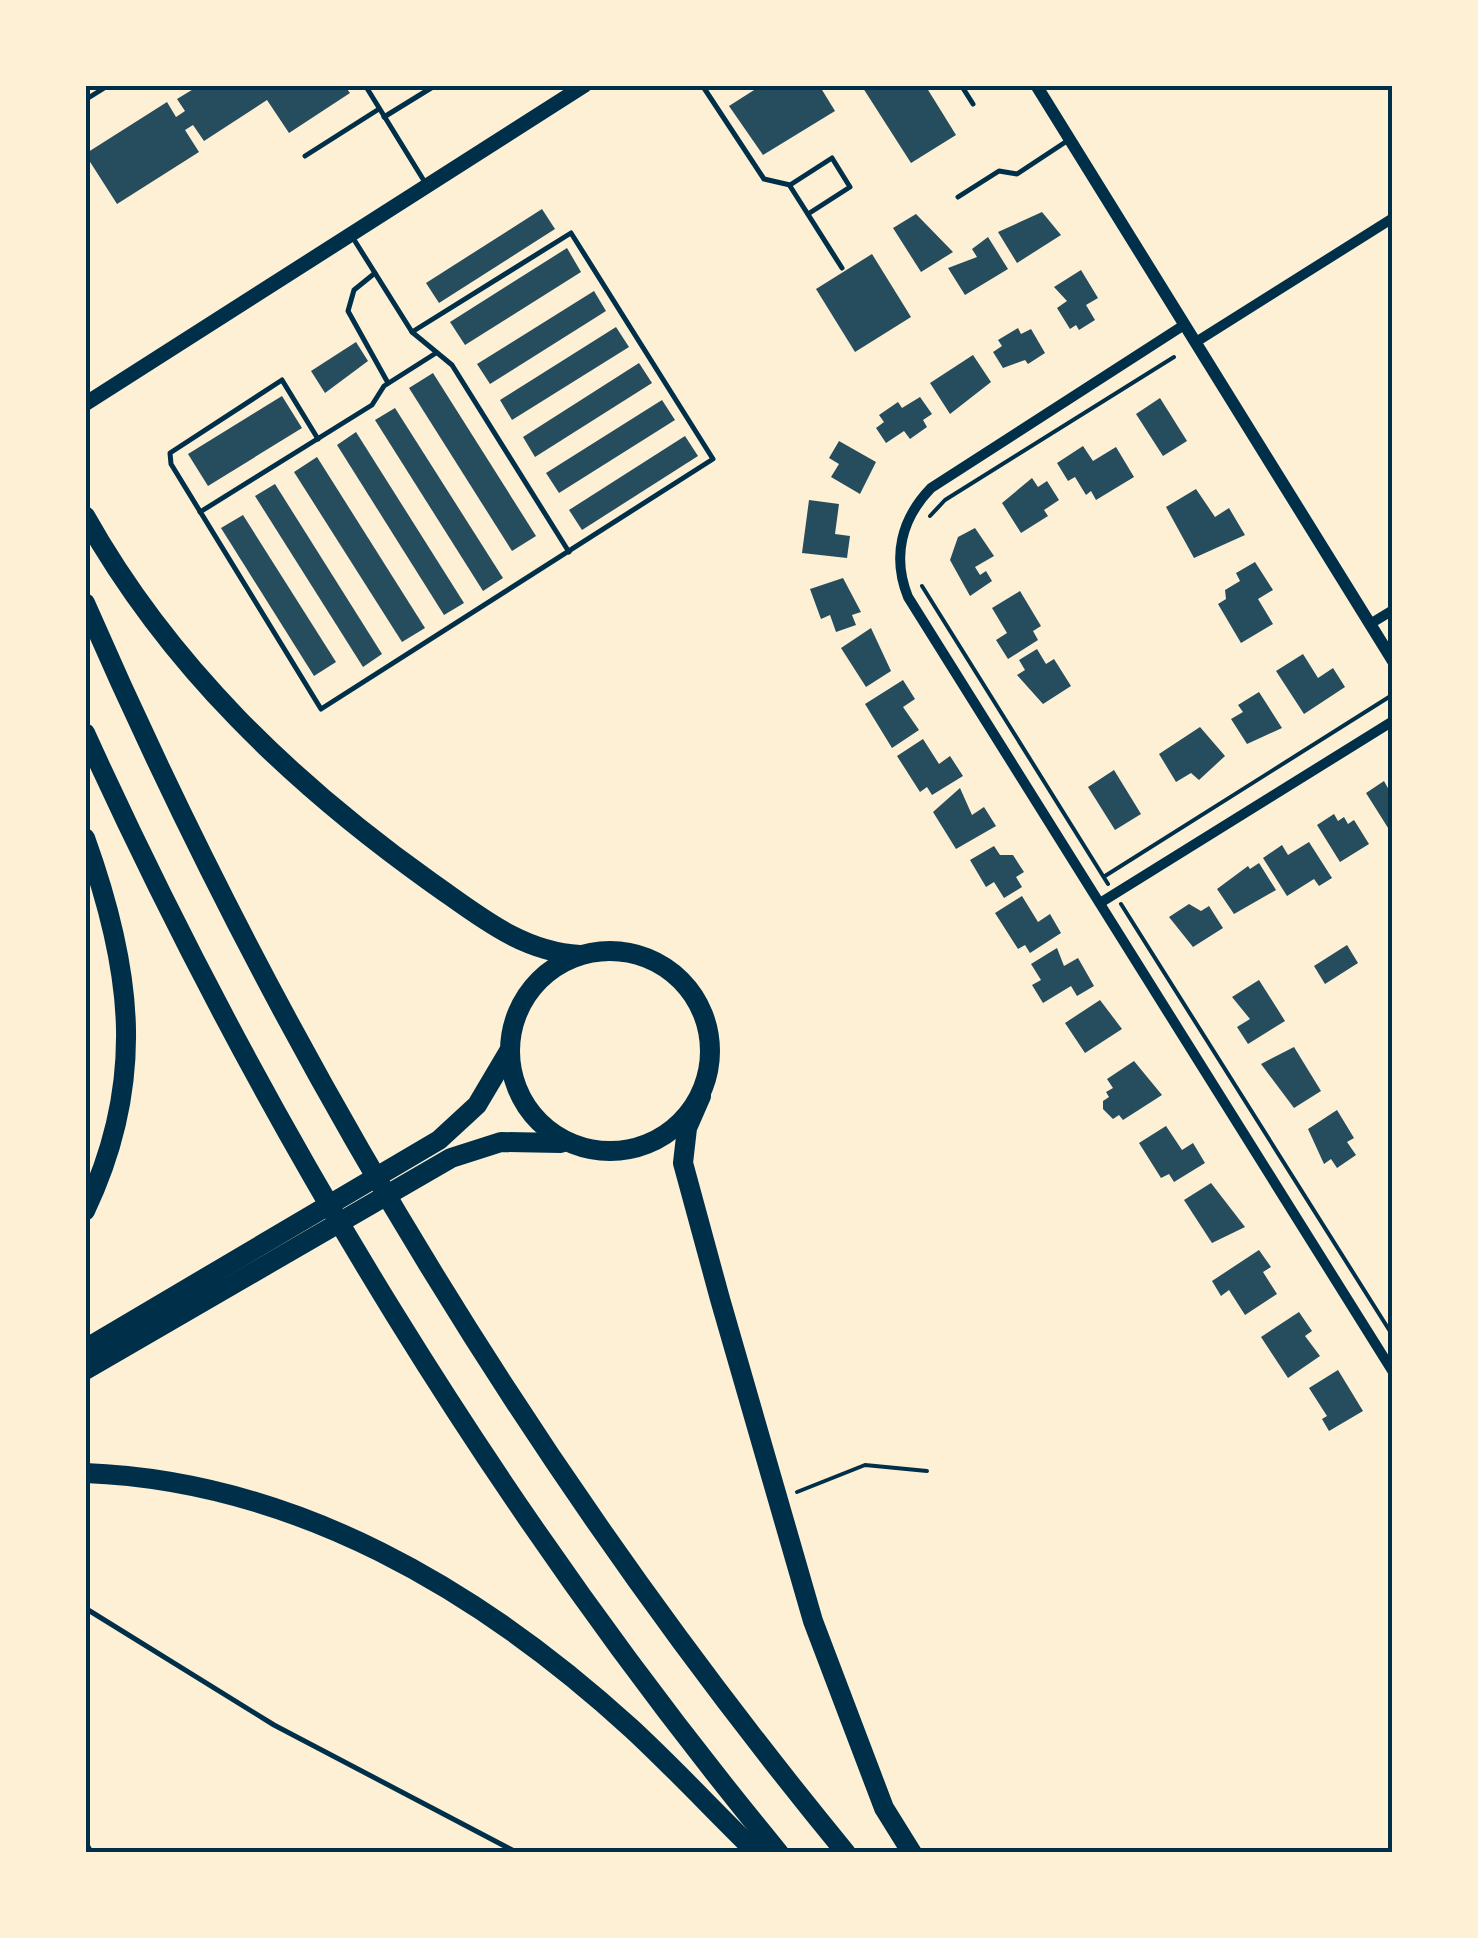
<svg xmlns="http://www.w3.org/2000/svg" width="1478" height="1938" font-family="Figtree,sans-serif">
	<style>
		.building { fill: #264d5e }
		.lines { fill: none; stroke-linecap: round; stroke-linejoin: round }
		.path { stroke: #003049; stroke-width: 4 }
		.service { stroke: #003049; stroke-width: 5 }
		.minor { stroke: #003049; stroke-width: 10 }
		.tertiary { stroke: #003049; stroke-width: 12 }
		.secondary { stroke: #003049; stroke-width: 15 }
		.motorway { stroke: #003049; stroke-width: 20 }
		.neatline { fill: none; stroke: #003049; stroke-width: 4 }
	</style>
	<rect width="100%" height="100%" fill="#fdf0d5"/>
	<!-- building -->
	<g class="building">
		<polygon points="200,85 344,85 350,93 289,133 267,100 204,141 193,125 185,130 199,152 117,204 85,154 167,102 176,117 185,111 177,99"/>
		<polygon points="762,85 819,85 835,111 763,155 729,106"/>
		<polygon points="868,85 925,85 956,135 911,163 863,88"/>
		<polygon points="542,209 555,229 439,303 426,283"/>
		<polygon points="1042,212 1061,235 1017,263 998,232"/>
		<polygon points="916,214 953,252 921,272 893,228"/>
		<polygon points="988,237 1008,269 965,295 948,268 977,257 972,249"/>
		<polygon points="567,248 581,272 465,345 450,322"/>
		<polygon points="872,254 911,317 855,352 816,289"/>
		<polygon points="1081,270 1098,298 1086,305 1095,320 1079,330 1076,325 1070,329 1057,308 1067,301 1054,287"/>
		<polygon points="594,291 606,311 490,384 477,364"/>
		<polygon points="616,327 629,347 512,420 500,400"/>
		<polygon points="1018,328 1021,334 1031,329 1045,353 1028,364 1025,360 1003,368 993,352 1002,346 998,340"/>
		<polygon points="356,342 368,361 325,393 311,371"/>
		<polygon points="973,355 991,382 950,414 930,383"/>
		<polygon points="639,363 652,383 535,457 523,437"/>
		<polygon points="433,373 536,536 512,551 409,388"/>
		<polygon points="282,396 302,428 208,486 188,454"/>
		<polygon points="920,397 932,414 923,420 927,427 910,439 904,431 886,443 876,428 884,422 879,415 898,402 902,408"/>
		<polygon points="1160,398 1187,441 1163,456 1136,414"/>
		<polygon points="662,400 675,420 559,493 546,473"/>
		<polygon points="395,408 503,578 483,591 375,420"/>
		<polygon points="356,432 464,603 444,615 337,445"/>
		<polygon points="685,436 698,456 582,530 569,510"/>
		<polygon points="839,441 876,462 860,494 831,477 839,464 829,458"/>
		<polygon points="1083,446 1093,461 1116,447 1134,477 1096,500 1091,491 1086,495 1075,477 1068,481 1057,463"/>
		<polygon points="317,457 425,628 402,642 294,472"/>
		<polygon points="1032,478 1038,487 1047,481 1059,500 1044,510 1048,516 1021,533 1002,503"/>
		<polygon points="275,484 382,654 363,667 255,496"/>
		<polygon points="1196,489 1215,517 1229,508 1245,535 1194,558 1166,507"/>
		<polygon points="809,500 839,504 835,534 850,536 847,558 802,553"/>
		<polygon points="243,515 336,662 314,676 221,528"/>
		<polygon points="975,528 994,556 975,567 980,575 986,571 992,581 970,596 950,560 958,537"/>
		<polygon points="1255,562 1273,590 1258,599 1273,624 1241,643 1218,604 1226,599 1225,590 1240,581 1236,573"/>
		<polygon points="843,578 861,612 852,615 856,625 836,632 830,615 821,619 810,589"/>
		<polygon points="1020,591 1041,626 1033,631 1038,640 1008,659 996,640 1007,633 992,608"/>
		<polygon points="871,628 891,671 866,687 841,648"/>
		<polygon points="1037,649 1046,664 1054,659 1071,686 1043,704 1017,675 1025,670 1019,660"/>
		<polygon points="1303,654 1318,678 1333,668 1345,687 1304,714 1276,671"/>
		<polygon points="903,680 915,699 903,707 919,730 892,748 865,704"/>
		<polygon points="1259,692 1282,728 1247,744 1231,719 1243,712 1238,705"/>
		<polygon points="1200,727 1225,756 1199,780 1191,773 1176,782 1159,754"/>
		<polygon points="923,739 939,764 950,756 963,776 932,795 927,787 920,792 897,756"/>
		<polygon points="1114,770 1141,814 1115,830 1088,787"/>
		<polygon points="1384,781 1389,790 1393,787 1390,831 1366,793"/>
		<polygon points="960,788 972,815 984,807 996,826 956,849 933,812"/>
		<polygon points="1334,814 1338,821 1344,817 1348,824 1354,820 1369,844 1340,862 1317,825"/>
		<polygon points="1309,842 1332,878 1319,886 1314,879 1287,896 1263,858 1282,845 1288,855"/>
		<polygon points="994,846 1000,855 1013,855 1024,872 1016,877 1022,887 1004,898 994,882 986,887 970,860"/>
		<polygon points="1259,863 1276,890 1234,914 1217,889 1248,866 1250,869"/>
		<polygon points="1022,896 1038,922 1050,914 1061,933 1030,953 1025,945 1018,949 995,913"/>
		<polygon points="1189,904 1201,911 1209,906 1223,928 1193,947 1169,917"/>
		<polygon points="1347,945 1358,963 1325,984 1314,966"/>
		<polygon points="1057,948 1064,966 1078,958 1094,986 1077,996 1071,986 1043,1003 1032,985 1041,980 1031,964"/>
		<polygon points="1259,980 1285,1021 1248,1044 1237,1027 1250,1019 1232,997"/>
		<polygon points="1100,1000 1122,1029 1085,1053 1065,1023"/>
		<polygon points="1294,1047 1321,1091 1294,1108 1261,1064"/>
		<polygon points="1134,1061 1162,1095 1123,1120 1119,1115 1113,1119 1103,1109 1103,1101 1109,1097 1106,1092 1113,1088 1107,1079"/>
		<polygon points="1337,1110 1354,1138 1347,1142 1356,1155 1337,1168 1331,1159 1324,1164 1308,1129"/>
		<polygon points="1166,1126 1182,1150 1193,1143 1205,1163 1174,1182 1169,1174 1161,1178 1139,1143"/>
		<polygon points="1211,1183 1245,1227 1212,1243 1184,1200"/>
		<polygon points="1259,1250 1271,1267 1263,1272 1277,1294 1245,1315 1229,1290 1221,1296 1212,1281"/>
		<polygon points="1299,1312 1312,1331 1305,1336 1320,1356 1288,1378 1261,1337"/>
		<polygon points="1338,1370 1363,1411 1329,1431 1322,1419 1327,1416 1309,1388"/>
	</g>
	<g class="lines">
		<!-- path -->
		<g class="path">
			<polyline points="930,516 945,500 1174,357"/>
			<polyline points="922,586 1108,884"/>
			<polyline points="1105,876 1389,697"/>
			<polyline points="1121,904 1393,1336"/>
			<polyline points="797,1492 865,1465 927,1471"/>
			<polyline points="85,1840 92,1853"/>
		</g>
		<!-- service -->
		<g class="service">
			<polyline points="365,85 426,184"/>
			<polyline points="702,85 764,179 790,185 832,158 850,187 808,214"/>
			<polyline points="961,85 973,104"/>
			<polyline points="85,100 109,85"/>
			<polyline points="384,117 436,85"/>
			<polyline points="305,156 379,109"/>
			<polyline points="790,186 842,268"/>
			<polyline points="958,197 999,171 1017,174 1067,141"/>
			<polyline points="353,238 412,332 452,365 569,552"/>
			<polyline points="375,273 354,290 348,311 388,383"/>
			<polyline points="318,439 282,380 170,453 171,464 321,709 713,459 571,233 412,332"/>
			<polyline points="200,512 372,405 384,386 436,353"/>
			<polyline points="85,1608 274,1725 518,1853"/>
		</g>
		<!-- minor -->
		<g class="minor">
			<path d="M1184,325L931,488C901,519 892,557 908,597L1393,1372"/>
			<polyline points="1196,342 1393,218"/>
			<polyline points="1370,624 1393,610"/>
			<polyline points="1100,903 1393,721"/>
		</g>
		<!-- tertiary -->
		<polyline class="tertiary" points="1036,85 1393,661"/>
		<!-- secondary -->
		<polyline class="secondary" points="85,404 585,85"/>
		<!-- motorway -->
		<g class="motorway">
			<path d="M85,516C169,666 293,784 432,883C478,915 521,952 580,955"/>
			<path d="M85,603C281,1053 534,1473 846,1853"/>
			<path d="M85,733C267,1133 500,1514 779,1853"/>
			<path d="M85,838C132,968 147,1081 85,1211"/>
			<circle cx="610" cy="1051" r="100"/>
			<polyline points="701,1096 687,1128 683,1163 720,1299 813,1621 884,1808 912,1853"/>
			<polyline points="85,1349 439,1140 477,1105 509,1051"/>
			<polyline points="85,1370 451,1158 501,1142 561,1143"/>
			<path d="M85,1473C295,1481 480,1590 632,1729C675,1769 715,1812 757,1853"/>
		</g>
	</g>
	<!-- border -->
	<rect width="1478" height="1938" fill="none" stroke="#fdf0d5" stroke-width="175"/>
	<rect x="88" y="88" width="1302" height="1762" class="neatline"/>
</svg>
